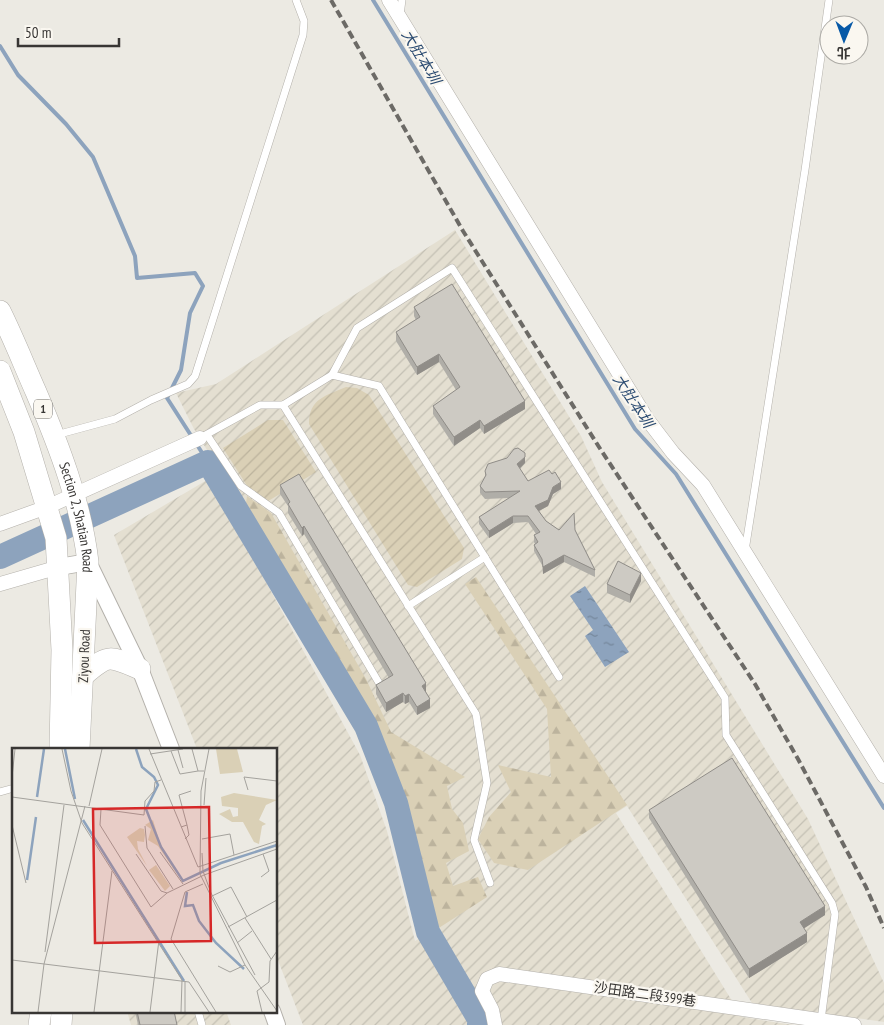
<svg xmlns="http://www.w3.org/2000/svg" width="884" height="1025" font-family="'PT Sans Narrow','Noto Sans TC',sans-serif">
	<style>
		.industrial { fill: url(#industrial-furrows) }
		.forest { fill: url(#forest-firs) }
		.garden { fill: url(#garden-furrows) }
		.water { fill: url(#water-ripples) }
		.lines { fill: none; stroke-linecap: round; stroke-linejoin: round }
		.stream { stroke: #8da3bd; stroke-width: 4 }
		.river { stroke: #8da3bd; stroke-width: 24 }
		.service-casing { stroke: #b4b1ab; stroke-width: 8 }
		.minor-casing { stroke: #b4b1ab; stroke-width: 15 }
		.tertiary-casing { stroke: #b4b1ab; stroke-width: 18 }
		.primary-casing { stroke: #b4b1ab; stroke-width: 22 }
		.service { stroke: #fff; stroke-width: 7 }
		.minor { stroke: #fff; stroke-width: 14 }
		.tertiary { stroke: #fff; stroke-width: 16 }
		.primary { stroke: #fff; stroke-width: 21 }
		.rail { stroke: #6c6a66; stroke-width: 4; stroke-dasharray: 8 4; stroke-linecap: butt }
		.wall { fill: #b0aea8 }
		.shaded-wall { fill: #908d88 }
		.building { fill: #cdcac3; stroke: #908d88 }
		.labels { text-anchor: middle; stroke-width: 4.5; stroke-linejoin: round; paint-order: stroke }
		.shield { fill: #faf7f0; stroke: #72706c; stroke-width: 1 }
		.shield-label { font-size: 12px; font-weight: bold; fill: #383634 }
		.street-label { font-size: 14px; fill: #383634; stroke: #faf7f0 }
		.water-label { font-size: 15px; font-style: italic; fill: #2c4c72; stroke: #faf7f0 }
		.inset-river { fill: none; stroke: #8da3bd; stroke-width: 2.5 }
		.inset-road { fill: none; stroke: #a4a29d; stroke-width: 1 }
		.view { fill: #d62828; fill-opacity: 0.15; stroke: #d62828; stroke-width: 2.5 }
		.inset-edge { fill: none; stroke: #383634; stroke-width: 2.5 }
	</style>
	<defs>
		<pattern id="industrial-furrows" width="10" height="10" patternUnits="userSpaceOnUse" patternTransform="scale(1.25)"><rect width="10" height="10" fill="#e4dfd1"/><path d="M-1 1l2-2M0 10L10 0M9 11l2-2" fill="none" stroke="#c4c0b4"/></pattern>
		<pattern id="forest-firs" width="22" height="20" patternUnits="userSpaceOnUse" patternTransform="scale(1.25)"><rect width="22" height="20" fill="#dad0b6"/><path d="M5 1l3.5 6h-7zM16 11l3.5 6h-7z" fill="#bcb39d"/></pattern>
		<pattern id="garden-furrows" width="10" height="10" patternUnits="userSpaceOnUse" patternTransform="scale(1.25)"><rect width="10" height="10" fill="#dad0b6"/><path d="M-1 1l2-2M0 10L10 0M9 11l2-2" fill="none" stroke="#bcb39d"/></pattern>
		<pattern id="water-ripples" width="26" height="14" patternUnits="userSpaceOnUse" patternTransform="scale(1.25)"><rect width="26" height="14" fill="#8da3bd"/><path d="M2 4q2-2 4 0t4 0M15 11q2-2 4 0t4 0" fill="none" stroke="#74869a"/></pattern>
	</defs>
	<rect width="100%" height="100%" fill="#eceae3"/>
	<!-- industrial -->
	<g class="industrial">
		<polygon points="455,230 581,436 602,482 808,819 884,983 884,1022 752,1003 627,806 616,813 742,1017 793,1025 303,1025 276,955 276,749 197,749 114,535 207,480 223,503 360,755 387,831 415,941 440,927 378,726 194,429 176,393 216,384"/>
		<polygon points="127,1011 226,1011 231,1025 131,1025"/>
	</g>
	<!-- forest -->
	<g class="forest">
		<polygon points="247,496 271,513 366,679 391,732 465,777 447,786 452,809 463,823 469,851 446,863 453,886 478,877 487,897 431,933 405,824 380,752 243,525"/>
		<polygon points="476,577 627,805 528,870 494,863 478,839 489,817 511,792 498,765 551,777 547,709 465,584"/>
	</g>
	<!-- garden -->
	<g class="garden">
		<path d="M346,387L357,388L369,395L464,548L462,559L417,587L408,585L309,424C309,398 326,396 346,387Z"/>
		<polygon points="268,420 283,420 316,472 260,506 223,448"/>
	</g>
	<!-- water -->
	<polygon class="water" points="585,586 629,652 605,667 585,636 593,630 570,596"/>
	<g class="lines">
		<!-- stream -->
		<g class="stream">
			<polyline points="373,0 635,429 676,474 884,808"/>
			<polyline points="0,46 18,75 66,124 93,157 135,256 137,278 195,273 203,286 190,313 181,370 167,398 208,462"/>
		</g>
		<!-- river -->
		<polyline class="river" points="0,557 208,462 366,726 396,803 428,932 479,1019 479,1025"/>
		<!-- service casing -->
		<g class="service-casing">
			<g id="service">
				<polyline points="400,15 402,0"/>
				<polyline points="332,375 357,328 452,268 725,698 726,735 832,903 835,914 821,1020"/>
				<polyline points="283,405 476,714 487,783 474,840 490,883"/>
				<polyline points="56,435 115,419 151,400 188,384 195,376 303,35 304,21 296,0"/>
				<polyline points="207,435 241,486 279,513 379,683"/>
				<polyline points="200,438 260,405 283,405 332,375 379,386 559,677"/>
				<polyline points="745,551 805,170 829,0"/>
				<polyline points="408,606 485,557"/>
				<polyline points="0,792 14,788"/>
				<polyline points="198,1011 202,1025"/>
			</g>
		</g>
		<!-- minor casing -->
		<g class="minor-casing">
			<g id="minor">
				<polyline points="389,0 647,419 673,453 703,485 884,776"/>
				<polyline points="0,524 47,507 200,438"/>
				<polyline points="0,584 59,567"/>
				<polyline points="495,1025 492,1010 482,991 487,979 499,974 854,1025"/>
			</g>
		</g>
		<!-- tertiary casing -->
		<g class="tertiary-casing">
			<g id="tertiary">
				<polyline points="59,567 88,562 140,669 171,749"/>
				<polyline points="272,1011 277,1025"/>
			</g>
		</g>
		<!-- primary casing -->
		<g class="primary-casing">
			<g id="primary">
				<path id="s1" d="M0,311C13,337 24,365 36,392C59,446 81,503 88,562L79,749"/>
				<polyline points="0,371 24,432 56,538 62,650 60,749"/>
				<path d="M84,675C109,653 110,656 140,669"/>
				<polyline points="39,1025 41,1011"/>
				<polyline points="61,1025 62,1011"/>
			</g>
		</g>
		<!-- service -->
		<use href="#service" class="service"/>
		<!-- minor -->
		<use href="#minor" class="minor"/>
		<!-- tertiary -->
		<use href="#tertiary" class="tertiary"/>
		<!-- primary -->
		<use href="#primary" class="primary"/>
		<!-- rail -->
		<polyline class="rail" points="331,0 463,231 599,447 755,684 798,759 866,887 884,928"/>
	</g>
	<!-- wall -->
	<g class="wall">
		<polygon points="414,307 525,409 484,434 480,428 454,446 433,414 433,406 456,390 439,362 417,375 396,341 396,332 416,320 414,316"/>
		<polygon points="525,463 520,469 528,481 561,489 553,494 548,506 539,511 546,521 559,530 575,530 595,570 595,577 564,562 543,574 542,565 534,551 534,545 535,544 534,542 534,535 536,534 528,522 513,523 489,538 479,524 479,517 509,498 485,499 480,493 480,486 485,478 485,471"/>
		<polygon points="280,485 426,692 430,708 417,715 409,702 405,704 403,702 386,712 376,694 376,685 389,678 304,534 302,536 288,513 288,506 280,494"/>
		<polygon points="641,581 630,603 607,593 607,584"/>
		<polygon points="649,810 825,915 803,928 807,942 749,978 649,818"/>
		<polygon points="135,1011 174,1011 177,1025 138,1025"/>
	</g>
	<!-- shaded-wall -->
	<g class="shaded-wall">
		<polygon points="439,354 439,362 417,375 417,367"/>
		<polygon points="525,401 525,409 484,434 484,426"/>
		<polygon points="480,420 480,428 454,446 454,437"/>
		<polygon points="525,457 525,463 517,471 517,464"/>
		<polygon points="561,482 561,489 553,494 548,506 535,513 535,506 553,487"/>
		<polygon points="513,516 513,523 489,538 489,531"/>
		<polygon points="304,526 304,534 302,536 302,528"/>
		<polygon points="564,555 564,562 543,574 543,567"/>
		<polygon points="641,573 641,581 630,603 630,595"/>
		<polygon points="426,683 426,692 422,694 422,686"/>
		<polygon points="403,693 403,702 386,712 386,703"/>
		<polygon points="409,694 409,702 405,704 405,696"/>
		<polygon points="430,699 430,708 417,715 417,707"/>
		<polygon points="825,906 825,915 800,931 800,922"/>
		<polygon points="807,933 807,942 749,978 749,969"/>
	</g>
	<!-- building -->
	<g class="building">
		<polygon points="452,284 525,401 484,426 480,420 454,437 433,406 460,387 439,354 417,367 396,332 420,317 414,307"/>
		<polygon points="518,448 525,453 525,457 517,464 528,481 549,470 552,474 555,472 561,482 553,487 548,500 535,506 546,521 559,530 574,513 575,530 595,570 564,555 543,567 542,559 534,545 538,542 534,535 540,532 528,516 513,516 489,531 479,517 520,491 485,492 480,486 486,475 485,471 488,464 507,458 514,449"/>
		<polygon points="299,474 426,683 422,686 430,699 417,707 409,694 405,696 403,693 386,703 376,685 393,675 304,526 302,528 288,504 290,502 280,485"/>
		<polygon points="618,561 641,573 630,595 607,584"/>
		<polygon points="732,758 825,906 800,922 807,933 749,969 649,810"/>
		<polygon points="137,1011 174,1011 177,1025 140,1025"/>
	</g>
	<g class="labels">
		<!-- shield labels -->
		<rect class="shield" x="34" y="399.5" width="18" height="19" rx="4"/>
		<g class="shield-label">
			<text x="43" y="413">1</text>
		</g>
		<!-- street labels -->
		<g class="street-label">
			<text dy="5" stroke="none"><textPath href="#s1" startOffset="221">Section 2, Shatian Road</textPath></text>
			<text transform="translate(84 656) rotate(-88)" y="5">Ziyou Road</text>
			<text transform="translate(645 994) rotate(8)" y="5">沙田路二段399巷</text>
		</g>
		<!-- water labels -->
		<g class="water-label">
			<text transform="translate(421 57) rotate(59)" y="5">大肚本圳</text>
			<text transform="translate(633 401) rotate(57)" y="5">大肚本圳</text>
		</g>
	</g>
	<!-- overview -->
	<g transform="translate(12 748)">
		<rect width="265" height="265" fill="#eceae3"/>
		<path d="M204,1H225L231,24L208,26Z" fill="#dad0b6"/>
		<path d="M222,45L265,52L254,57L247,72L254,76L250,78L247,96L242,94L231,74H220L207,66L218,61L221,69L226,68V60L210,58L209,49ZM141,72L148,95L166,128L146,98L136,92L139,81L133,77ZM128,80L132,81L133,87L132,94L125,93L126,101L135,118L115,89Z" fill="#dad0b6"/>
		<path d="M144,117L158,138L153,143L137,122Z" fill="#dad0b6"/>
		<path class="inset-river" d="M53,1L63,51M124,1L130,19L142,29L146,37L134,61L149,99L171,133L209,115L265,97M25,49L32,1M71,72L172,233M15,132L24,69M175,144L173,158L181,157L187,173L204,195L232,221"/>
		<path class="inset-road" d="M50,1L59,43L70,75L170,232L169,264M137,1L186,119L265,93M180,1L186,23H192M197,1L189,43L188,126L233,217L265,263M166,2L171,20M159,3L168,26L186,23M138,6L171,1M0,29L3,1M236,42L232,29L265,33M0,49L132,67L133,53L142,43L143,34L149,32M192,57L194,30M77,58L90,1M89,61L88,77L139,159L155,145M0,77L14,135M175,77L167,47L179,43M133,78L135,100L161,141M169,79L175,77L177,87L173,91M190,91L218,86L222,107M148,104L171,136M190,105L191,123L199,145L243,227M124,106L149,143L155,145L192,127L265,101M249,129L257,123L251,106M191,136L173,144L159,191L204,264M200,148L219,139L235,169M233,170L259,211M216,179L265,152M225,195L240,183M33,204L52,57M0,212L177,234L197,264M206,218L218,224L233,217M26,264L32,216L73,58M82,264L100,123M138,264L147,192M173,264V234M250,264L245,243L257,234L258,213L265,203"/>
		<path class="view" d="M197,59L199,193L83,195L81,61Z"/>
		<rect width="265" height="265" class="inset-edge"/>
	</g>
	<!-- north arrow -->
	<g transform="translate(844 40) rotate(181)"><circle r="24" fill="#faf7f0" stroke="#acaaa5"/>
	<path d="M0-4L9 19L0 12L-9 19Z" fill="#0759a7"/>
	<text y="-8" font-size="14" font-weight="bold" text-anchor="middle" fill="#383634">北</text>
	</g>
	<!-- scale -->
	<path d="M18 38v8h101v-8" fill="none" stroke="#383634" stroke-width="2.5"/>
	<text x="25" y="38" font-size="15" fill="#383634" stroke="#faf7f0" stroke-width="4" paint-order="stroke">50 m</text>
</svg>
